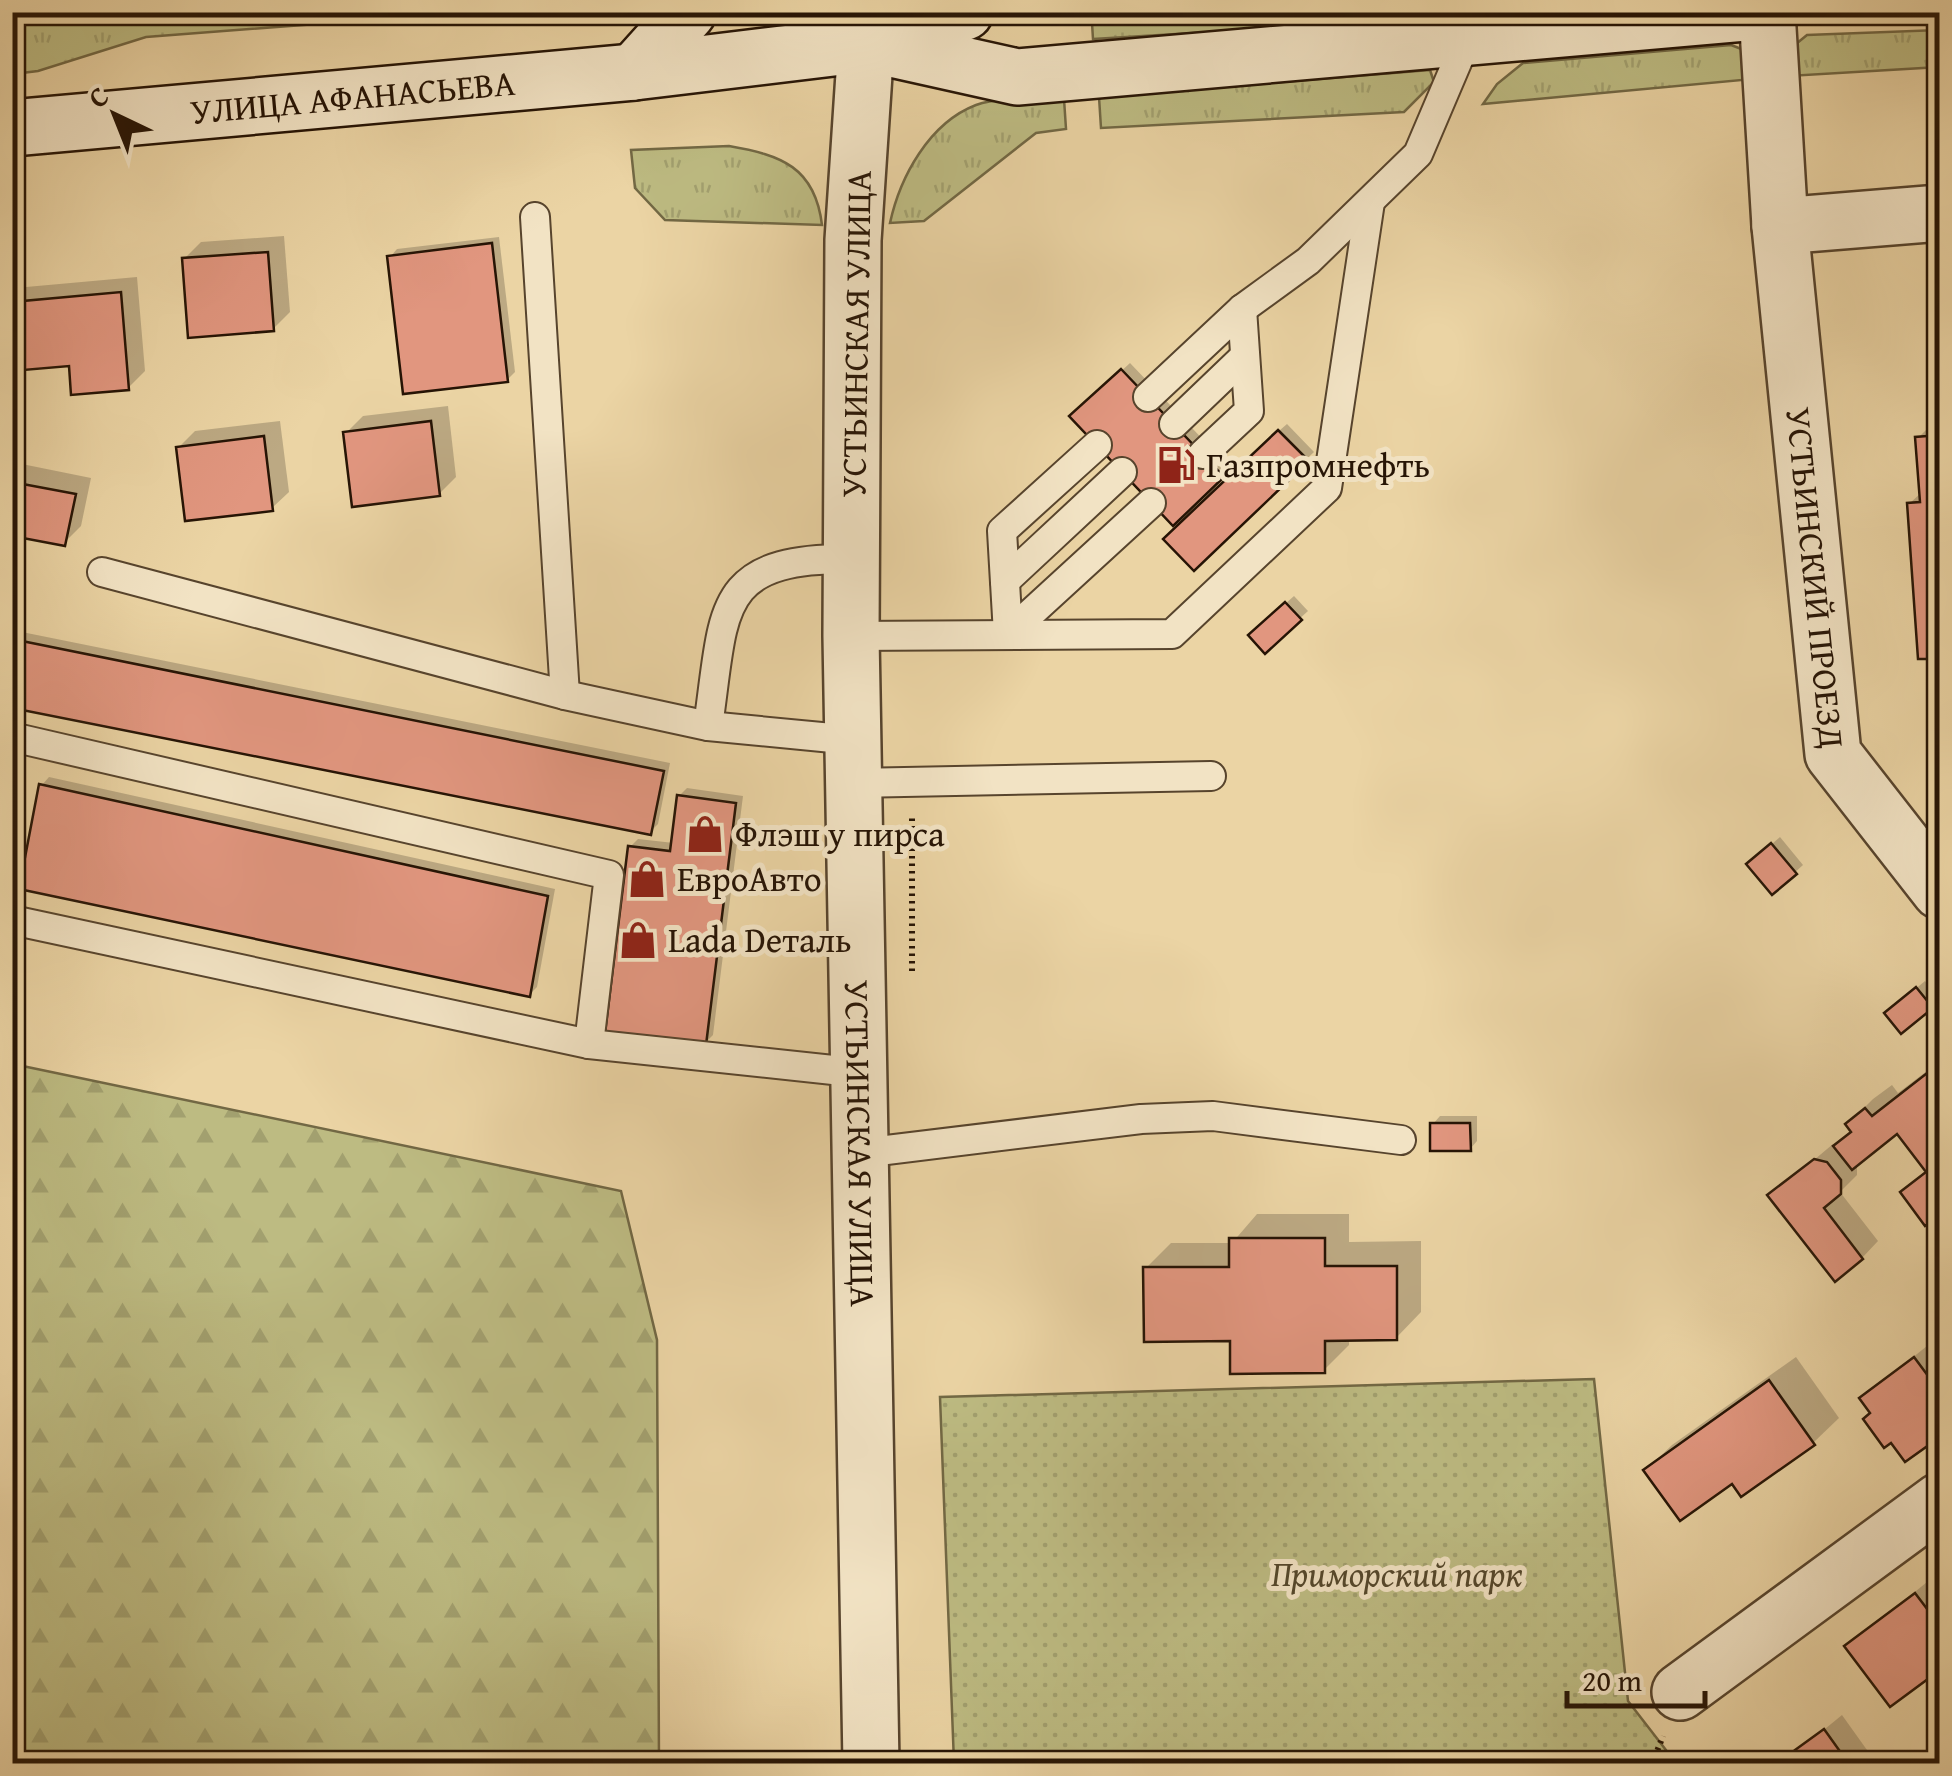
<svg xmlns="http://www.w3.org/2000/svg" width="1952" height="1776" font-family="'Gentium Book Plus',serif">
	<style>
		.grass { fill: url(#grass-tufts); stroke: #726844; stroke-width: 2.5 }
		.forest { fill: url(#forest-firs); stroke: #726844; stroke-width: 2.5 }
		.park { fill: url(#park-dots); stroke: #726844; stroke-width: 2.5 }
		.shadow { fill: #0003 }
		.building { fill: #e1967f; stroke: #261405; stroke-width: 2.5 }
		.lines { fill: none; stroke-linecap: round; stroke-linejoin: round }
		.lane-casing { stroke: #57442d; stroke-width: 32 }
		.street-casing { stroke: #57442d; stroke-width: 60 }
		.secondary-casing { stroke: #261405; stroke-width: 60 }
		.path { stroke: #261405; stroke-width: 6; stroke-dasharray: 2.5 5; stroke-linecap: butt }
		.lane { stroke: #f2e3c4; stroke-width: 28 }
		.street { stroke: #f2e3c4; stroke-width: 55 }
		.secondary { stroke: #f2e3c4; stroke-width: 55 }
		.labels { text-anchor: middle; stroke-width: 10; stroke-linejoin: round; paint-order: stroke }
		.street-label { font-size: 35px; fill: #261405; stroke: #f2e3c4 }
		.poi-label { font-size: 35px; fill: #261405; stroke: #f2e3c4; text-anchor: start }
		.park-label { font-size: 35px; font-style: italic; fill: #53462a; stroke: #f2e3c4 }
	</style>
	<defs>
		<pattern id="grass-tufts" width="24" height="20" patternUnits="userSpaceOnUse" patternTransform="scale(2.5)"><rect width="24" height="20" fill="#bdbb82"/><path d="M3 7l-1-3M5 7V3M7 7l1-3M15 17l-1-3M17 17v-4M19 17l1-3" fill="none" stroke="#a2a06f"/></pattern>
		<pattern id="forest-firs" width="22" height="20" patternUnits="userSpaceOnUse" patternTransform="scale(2.5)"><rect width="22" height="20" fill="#bdbb82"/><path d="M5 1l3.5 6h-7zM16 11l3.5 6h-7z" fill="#a2a06f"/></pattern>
		<pattern id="park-dots" width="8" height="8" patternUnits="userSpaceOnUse" patternTransform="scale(2.5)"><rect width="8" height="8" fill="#bdbb82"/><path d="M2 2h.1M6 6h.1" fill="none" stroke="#a2a06f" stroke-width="1.8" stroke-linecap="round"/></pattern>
	</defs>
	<rect width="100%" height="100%" fill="#ebd4a4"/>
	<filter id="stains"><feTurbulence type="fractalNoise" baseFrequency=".002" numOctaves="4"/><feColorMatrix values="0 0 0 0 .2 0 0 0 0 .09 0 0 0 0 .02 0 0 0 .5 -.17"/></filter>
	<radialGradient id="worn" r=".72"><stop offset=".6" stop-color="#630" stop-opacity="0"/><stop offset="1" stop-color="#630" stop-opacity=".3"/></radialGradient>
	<!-- grass -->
	<g class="grass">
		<polygon points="13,12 461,12 461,13 146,37 38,71 13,74"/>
		<polygon points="1277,12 1530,13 1093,39 1092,23"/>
		<polygon points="1939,30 1939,67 1789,76 1796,44 1807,35"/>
		<polygon points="1731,45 1744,50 1753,79 1483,104 1497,84 1523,63"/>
		<polygon points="1430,70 1434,82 1404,112 1101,128 1099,97"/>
		<path d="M1064,99L1066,129L1036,133L924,221L890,223C900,177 929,123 976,105C1000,96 1038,100 1064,99Z"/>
		<path d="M729,146C781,155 815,167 822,225L665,220L635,188L631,150Z"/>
	</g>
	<!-- forest -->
	<polygon class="forest" points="13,1064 621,1191 657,1340 659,1763 13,1763"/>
	<!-- park -->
	<polygon class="park" points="1594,1379 1628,1701 1676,1763 954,1763 940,1397"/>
	<!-- shadow -->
	<g class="shadow">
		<polygon points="284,236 290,312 273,329 184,259 201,242"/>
		<polygon points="499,237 515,372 507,380 390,257 397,249"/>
		<polygon points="137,277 145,371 128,388 71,363 12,368 15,288"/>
		<polygon points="1130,363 1233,471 1287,424 1314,452 1194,568 1166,539 1176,526 1073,416"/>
		<polygon points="448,406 456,477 439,494 346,433 363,416"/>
		<polygon points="280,421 289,492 272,508 178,448 195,431"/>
		<polygon points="1935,421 1940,421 1940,726 1934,656 1909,504 1922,492 1918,438"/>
		<polygon points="12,462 91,478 81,526 64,543 12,533"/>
		<polygon points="1294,596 1308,611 1265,650 1259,627"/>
		<polygon points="12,630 670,763 658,824 650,832 12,705"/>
		<polygon points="49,777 555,889 537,987 529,995 42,785"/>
		<polygon points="687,788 743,796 713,1035 705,1043 630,847 638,839 674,843 679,796"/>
		<polygon points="1780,837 1803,865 1773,892 1757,857"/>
		<polygon points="1925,981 1939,998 1931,1006 1895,1006"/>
		<polygon points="1940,1061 1940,1212 1903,1193 1927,1169 1898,1131 1857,1163 1857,1175 1840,1192 1878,1241 1862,1258 1771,1196 1833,1144 1839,1145 1853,1130 1848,1124 1873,1099 1892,1085 1898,1093"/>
		<polygon points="1440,1116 1477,1116 1477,1141 1470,1149 1433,1124"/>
		<polygon points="1257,1214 1349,1214 1349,1242 1421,1241 1421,1312 1396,1338 1349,1338 1349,1345 1324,1370 1232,1339 1146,1268 1171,1243 1232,1243"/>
		<polygon points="1932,1342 1940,1353 1940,1434 1873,1413 1862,1398"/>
		<polygon points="1796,1357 1839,1418 1813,1443 1732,1480 1646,1470 1672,1445"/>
		<polygon points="1932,1578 1940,1587 1940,1667 1847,1647"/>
		<polygon points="1842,1715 1877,1764 1808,1764 1798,1751"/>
	</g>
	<!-- building -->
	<g class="building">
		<polygon points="492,243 508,382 403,394 387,256"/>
		<polygon points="268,252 274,331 188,338 182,258"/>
		<polygon points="121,292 129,390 71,395 69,366 12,371 12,302"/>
		<polygon points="1121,369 1224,477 1173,526 1069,416"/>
		<polygon points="431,421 440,496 352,507 343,432"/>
		<polygon points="1278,430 1309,461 1194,571 1163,539"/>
		<polygon points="1940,435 1940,729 1937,729 1932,659 1918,659 1907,503 1920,502 1915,437"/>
		<polygon points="264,436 273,511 185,521 176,447"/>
		<polygon points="12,482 76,494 65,546 12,536"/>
		<polygon points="1285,602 1302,620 1265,654 1248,635"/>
		<polygon points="12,639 664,771 651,835 12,708"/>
		<polygon points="39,784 548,896 530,997 19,889"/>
		<polygon points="677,795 736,803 706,1045 605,1033 628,846 670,851"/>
		<polygon points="1771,843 1797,874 1772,895 1746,864"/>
		<polygon points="1916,987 1933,1008 1901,1034 1884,1013"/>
		<polygon points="1940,1063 1940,1215 1925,1226 1900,1192 1926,1172 1897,1134 1852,1170 1833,1146 1851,1132 1845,1124 1865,1108 1872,1116"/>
		<polygon points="1430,1123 1470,1123 1471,1151 1430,1151"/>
		<polygon points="1814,1159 1827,1162 1841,1180 1841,1194 1824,1208 1863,1259 1835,1282 1767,1195"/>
		<polygon points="1229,1238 1325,1238 1325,1266 1397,1266 1397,1340 1325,1341 1325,1373 1230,1374 1230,1341 1144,1342 1143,1267 1229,1267"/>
		<polygon points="1914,1357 1940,1392 1940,1437 1905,1462 1891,1443 1884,1448 1863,1419 1870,1413 1859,1398"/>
		<polygon points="1769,1380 1815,1445 1741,1497 1732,1484 1680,1521 1643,1470"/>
		<polygon points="1915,1593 1940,1626 1940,1670 1890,1707 1844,1646"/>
		<polygon points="1824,1729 1849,1764 1805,1764 1795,1750"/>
	</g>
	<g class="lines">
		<!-- lane casing -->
		<g class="lane-casing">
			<g id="lane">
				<polyline points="535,217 565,695"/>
				<polyline points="1148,397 1242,309 1308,261 1418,154 1467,39"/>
				<polyline points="1174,424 1245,356"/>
				<polyline points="1203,454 1249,411 1242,309"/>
				<polyline points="102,572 565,695 708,726 853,740"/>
				<polyline points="1005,581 1122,472"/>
				<polyline points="1008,634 1002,531 1097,445"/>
				<polyline points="1008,634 1151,503"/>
				<polyline points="851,636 1172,634 1327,488 1370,202"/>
				<path d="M708,726C725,611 713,557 853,559"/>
				<polyline points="12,737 609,875 589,1044"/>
				<polyline points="854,783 1211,776"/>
				<polyline points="12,920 589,1044 861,1073"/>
				<polyline points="862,1153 1141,1119 1213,1116 1401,1140"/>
			</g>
		</g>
		<!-- street casing -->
		<g class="street-casing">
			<g id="street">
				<path id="s1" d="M1767,12L1780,226L1833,754L1940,891"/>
				<path id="s2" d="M866,44L853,240L851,636L871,1764"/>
				<polyline points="1780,226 1940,213"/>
				<polyline points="1680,1692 1940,1501"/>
			</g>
		</g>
		<!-- secondary casing -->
		<g class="secondary-casing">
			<g id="secondary">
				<polyline points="869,44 1017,77 1756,12"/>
				<polyline points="634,72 688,12"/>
				<path id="s3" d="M12,128L634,72L866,44L965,12"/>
			</g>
		</g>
		<!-- path -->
		<g class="path">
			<polyline points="912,971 912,818"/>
			<polyline points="1652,1764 1663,1736"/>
		</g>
		<!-- lane -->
		<use href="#lane" class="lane"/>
		<!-- street -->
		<use href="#street" class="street"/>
		<!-- secondary -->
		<use href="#secondary" class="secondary"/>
	</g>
	<!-- icons -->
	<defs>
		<g id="fuel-bare" transform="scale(3)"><path d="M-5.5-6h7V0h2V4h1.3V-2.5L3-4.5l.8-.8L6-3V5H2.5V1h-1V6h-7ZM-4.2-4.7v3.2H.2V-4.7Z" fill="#8f2418" stroke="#f2e3c4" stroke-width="2.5" paint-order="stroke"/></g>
		<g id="shop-bare" transform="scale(3)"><path d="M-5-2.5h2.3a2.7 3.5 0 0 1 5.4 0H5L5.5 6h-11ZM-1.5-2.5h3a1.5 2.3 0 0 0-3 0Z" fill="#8f2418" stroke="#f2e3c4" stroke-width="2.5" paint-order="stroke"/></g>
	</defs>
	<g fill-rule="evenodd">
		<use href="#fuel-bare" x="1176" y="465"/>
		<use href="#shop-bare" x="705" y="834"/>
		<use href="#shop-bare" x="647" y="879"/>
		<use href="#shop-bare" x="638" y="940"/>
	</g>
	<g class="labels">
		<!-- street labels -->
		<g class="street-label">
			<text dy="12" stroke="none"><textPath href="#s3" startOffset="342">УЛИЦА АФАНАСЬЕВА</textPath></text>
			<text transform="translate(856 334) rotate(-89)" y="12">УСТЬИНСКАЯ УЛИЦА</text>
			<text dy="12" stroke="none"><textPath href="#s1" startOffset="568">УСТЬИНСКИЙ ПРОЕЗД</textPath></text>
			<text dy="12" stroke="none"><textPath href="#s2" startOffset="1100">УСТЬИНСКАЯ УЛИЦА</textPath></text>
		</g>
		<!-- poi labels -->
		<g class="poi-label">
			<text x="1206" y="477">Газпромнефть</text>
			<text x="735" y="846">Флэш у пирса</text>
			<text x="677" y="891">ЕвроАвто</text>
			<text x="668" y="952">Lada Dеталь</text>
		</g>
		<!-- park labels -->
		<g class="park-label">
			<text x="1397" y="1586">Приморский парк</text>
		</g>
	</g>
	<!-- margin -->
	<rect width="1952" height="1776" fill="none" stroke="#ebd4a4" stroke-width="50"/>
	<rect x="15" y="15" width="1922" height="1746" fill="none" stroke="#261405" stroke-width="5"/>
	<rect x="25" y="25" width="1902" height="1726" fill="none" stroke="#261405" stroke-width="2.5"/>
	<!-- north arrow -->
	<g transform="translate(115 115) rotate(317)" stroke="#f2e3c4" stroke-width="8" paint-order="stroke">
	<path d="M0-8L18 38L0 25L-18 38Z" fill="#261405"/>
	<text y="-15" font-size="28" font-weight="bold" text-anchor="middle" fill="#261405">С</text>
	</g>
	<!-- scale -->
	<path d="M1567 1691v15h138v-15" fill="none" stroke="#261405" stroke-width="5"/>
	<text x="1582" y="1691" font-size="30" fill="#261405" stroke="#f2e3c4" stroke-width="8" paint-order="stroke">20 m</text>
	<rect width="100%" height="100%" filter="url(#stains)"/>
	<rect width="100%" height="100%" fill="url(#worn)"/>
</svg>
